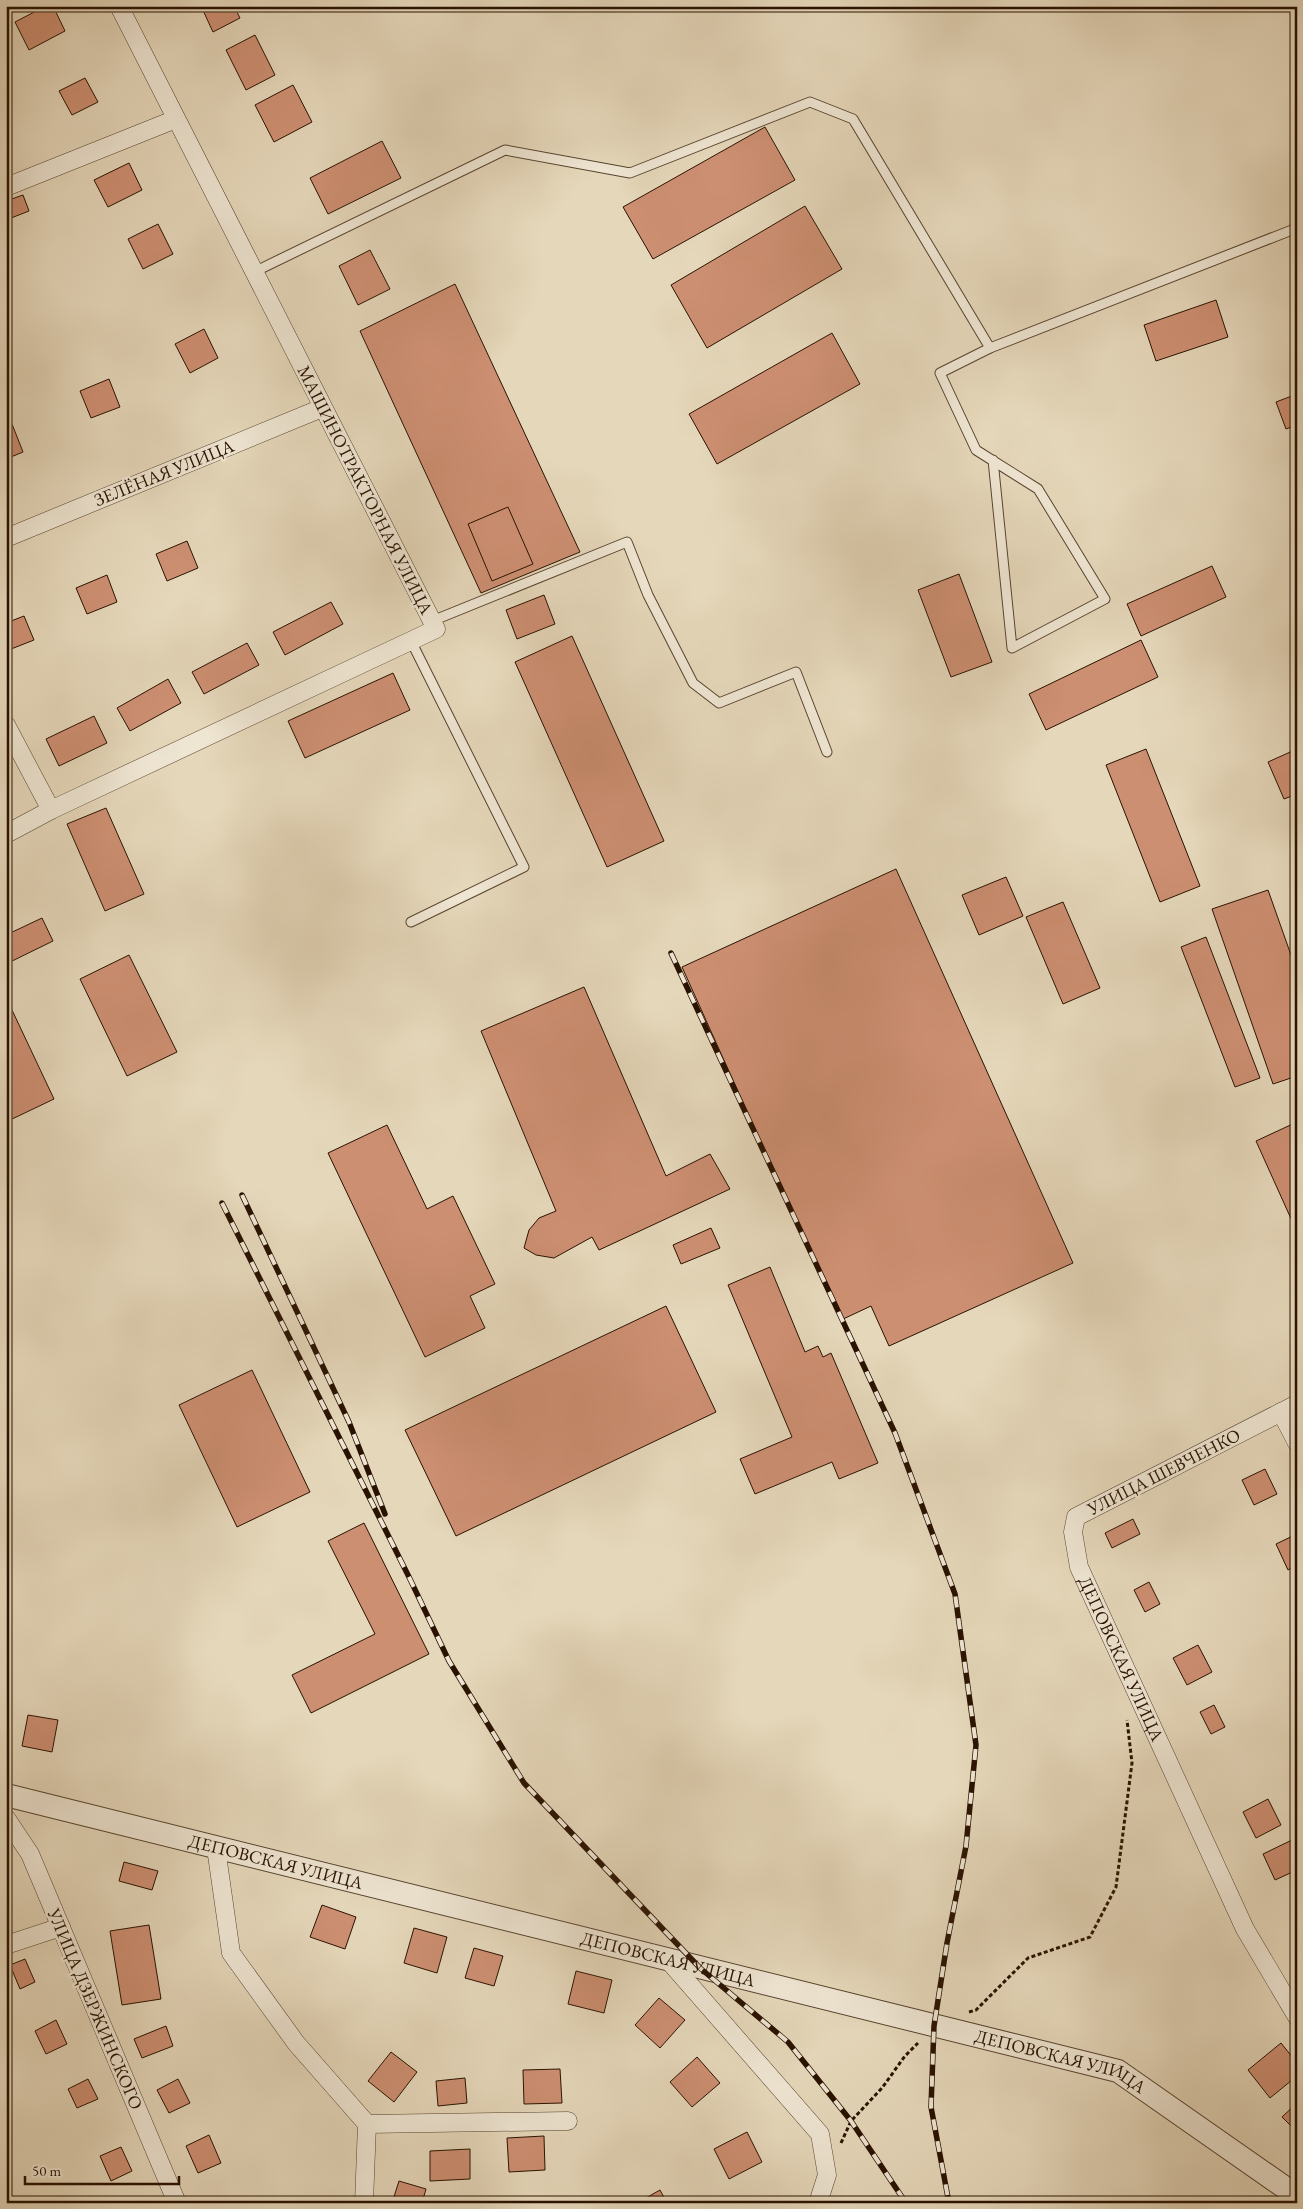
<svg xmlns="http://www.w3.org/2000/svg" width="1303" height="2209" font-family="'EB Garamond',serif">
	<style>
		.building { fill: #cd8f72; stroke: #291200 }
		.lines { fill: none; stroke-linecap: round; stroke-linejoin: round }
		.service-casing { stroke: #58432e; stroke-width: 11 }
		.minor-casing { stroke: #58432e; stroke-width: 19 }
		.tertiary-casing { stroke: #58432e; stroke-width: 24 }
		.path { stroke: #291200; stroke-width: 3; stroke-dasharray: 4 2.5; stroke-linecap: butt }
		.service { stroke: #eee5d2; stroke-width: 9 }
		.minor { stroke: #eee5d2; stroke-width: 18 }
		.tertiary { stroke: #eee5d2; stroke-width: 22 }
		.rail-casing { stroke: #291200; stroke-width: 5.5 }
		.rail { stroke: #eee5d2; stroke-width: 4; stroke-dasharray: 11; stroke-linecap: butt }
		.labels { text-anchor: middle; stroke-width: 5; stroke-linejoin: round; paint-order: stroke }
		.street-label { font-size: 18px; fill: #291200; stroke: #eee5d2 }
	</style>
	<rect width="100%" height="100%" fill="#e5d7ba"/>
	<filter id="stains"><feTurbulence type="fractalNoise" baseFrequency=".004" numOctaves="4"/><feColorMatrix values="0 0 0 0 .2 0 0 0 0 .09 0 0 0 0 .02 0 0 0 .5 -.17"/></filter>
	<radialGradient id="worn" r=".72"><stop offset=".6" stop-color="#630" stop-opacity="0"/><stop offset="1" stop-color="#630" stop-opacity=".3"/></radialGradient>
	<!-- building -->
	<g class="building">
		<polygon points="46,6 53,6 65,31 29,50 15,22"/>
		<polygon points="201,6 234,6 240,18 213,32"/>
		<polygon points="255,35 275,75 246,90 226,50"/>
		<polygon points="85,78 98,102 72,115 59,91"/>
		<polygon points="293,85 312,122 274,142 255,105"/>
		<polygon points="765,127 795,180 653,259 623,207"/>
		<polygon points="382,141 401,178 328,214 310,178"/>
		<polygon points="129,163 142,190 108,207 94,180"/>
		<polygon points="23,195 29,211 6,220 6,201"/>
		<polygon points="805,206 842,269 707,348 671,285"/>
		<polygon points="158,224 173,254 143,269 128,239"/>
		<polygon points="370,250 390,289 358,305 339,266"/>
		<polygon points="455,284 580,552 481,593 360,331"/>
		<polygon points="1216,300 1228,337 1156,361 1144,325"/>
		<polygon points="204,329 218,358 190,373 175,344"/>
		<polygon points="832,333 860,384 717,464 689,414"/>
		<polygon points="109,379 120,407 91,418 80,391"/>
		<polygon points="1297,394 1297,425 1286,429 1276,402"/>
		<polygon points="12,424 23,452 6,459 6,426"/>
		<polygon points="508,507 533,564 492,581 468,524"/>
		<polygon points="187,541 198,568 167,581 156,554"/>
		<polygon points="1212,566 1226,597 1141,636 1127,604"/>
		<polygon points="959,574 992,662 951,677 918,590"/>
		<polygon points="107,575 117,602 87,614 76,588"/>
		<polygon points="544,595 555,624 517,639 506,610"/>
		<polygon points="331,602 343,624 285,655 273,632"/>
		<polygon points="24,616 34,640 6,651 6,623"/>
		<polygon points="572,636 664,841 607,867 515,662"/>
		<polygon points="1141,640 1158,677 1046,730 1029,694"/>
		<polygon points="247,643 259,665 204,694 192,672"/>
		<polygon points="393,673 410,710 305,758 288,721"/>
		<polygon points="168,679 181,703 130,731 117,708"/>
		<polygon points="94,716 107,743 59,766 46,739"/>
		<polygon points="1146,749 1200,886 1160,902 1106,765"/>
		<polygon points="1297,749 1297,794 1284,799 1268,762"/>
		<polygon points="106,808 144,894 105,911 67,824"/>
		<polygon points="896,869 1073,1263 889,1346 871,1306 841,1320 682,967"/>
		<polygon points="1006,877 1023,916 979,935 962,895"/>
		<polygon points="1268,890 1297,972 1297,1076 1273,1084 1212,909"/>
		<polygon points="1063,902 1100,988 1063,1004 1026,917"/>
		<polygon points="42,918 53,941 6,964 6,935"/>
		<polygon points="1206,937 1260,1078 1235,1087 1181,947"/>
		<polygon points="129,955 177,1052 127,1076 80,979"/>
		<polygon points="584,987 666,1176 710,1154 730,1189 599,1250 592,1237 554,1258 536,1255 524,1248 529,1230 539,1218 556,1211 481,1031"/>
		<polygon points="12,1010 54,1099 10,1120 6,1111 6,1013"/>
		<polygon points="1297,1122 1297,1232 1256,1141"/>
		<polygon points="387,1125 427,1209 453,1196 495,1284 470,1296 485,1328 425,1357 328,1153"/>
		<polygon points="711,1228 720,1248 681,1264 673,1245"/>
		<polygon points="770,1267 805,1352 818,1346 823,1357 831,1353 878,1463 839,1479 832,1462 755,1494 740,1459 792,1437 728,1285"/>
		<polygon points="666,1306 716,1412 456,1536 405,1430"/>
		<polygon points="252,1370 310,1492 237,1527 179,1405"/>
		<polygon points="1265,1469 1277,1494 1254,1505 1242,1480"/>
		<polygon points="1133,1519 1140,1534 1112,1548 1105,1533"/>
		<polygon points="364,1523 429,1654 311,1713 292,1675 375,1634 328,1541"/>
		<polygon points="1297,1534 1297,1565 1288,1570 1276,1544"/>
		<polygon points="1149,1582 1160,1604 1145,1612 1134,1590"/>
		<polygon points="1198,1645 1212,1672 1187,1685 1173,1658"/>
		<polygon points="1214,1705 1225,1727 1211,1734 1200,1712"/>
		<polygon points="28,1715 58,1720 52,1752 22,1746"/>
		<polygon points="1268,1799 1281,1825 1256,1838 1243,1812"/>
		<polygon points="1292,1840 1297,1848 1297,1870 1275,1880 1263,1854"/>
		<polygon points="124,1862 158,1871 152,1890 119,1881"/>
		<polygon points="322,1905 356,1917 345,1949 310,1937"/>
		<polygon points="149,1925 161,1999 122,2005 110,1931"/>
		<polygon points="414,1928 447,1937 437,1973 404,1963"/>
		<polygon points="474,1948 503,1956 494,1986 465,1978"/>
		<polygon points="25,1959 35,1982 20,1989 10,1965"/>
		<polygon points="576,1971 612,1980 604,2013 568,2004"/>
		<polygon points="659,1998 685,2020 660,2048 635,2025"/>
		<polygon points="56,2020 67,2044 46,2054 35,2031"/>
		<polygon points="166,2026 173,2046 142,2058 134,2039"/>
		<polygon points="1281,2043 1297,2063 1297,2076 1270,2098 1248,2070"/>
		<polygon points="391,2052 417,2072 394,2102 368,2081"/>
		<polygon points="697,2057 720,2083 692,2107 670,2082"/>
		<polygon points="560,2069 562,2103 524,2104 523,2070"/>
		<polygon points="465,2078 467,2103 438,2106 436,2081"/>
		<polygon points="88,2079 98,2099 77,2108 68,2089"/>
		<polygon points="178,2079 190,2103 169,2113 157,2090"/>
		<polygon points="1297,2103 1297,2132 1282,2117"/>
		<polygon points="747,2132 762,2162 729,2179 714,2149"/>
		<polygon points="209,2135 221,2163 198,2173 186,2146"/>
		<polygon points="544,2136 545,2170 509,2172 507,2138"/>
		<polygon points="121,2147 132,2171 111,2181 100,2156"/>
		<polygon points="470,2149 470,2179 430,2181 430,2151"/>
		<polygon points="399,2181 426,2189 422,2203 392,2203"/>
		<polygon points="660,2190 667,2203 637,2203"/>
	</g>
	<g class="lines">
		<!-- service casing -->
		<g class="service-casing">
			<g id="service">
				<polyline points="254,272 505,150 630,173 810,102 853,119 990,348"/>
				<polyline points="993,460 1012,648 1105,599 1038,489 976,450 940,373 990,348 1297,228"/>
				<polyline points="432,621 627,542 648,595 693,683 719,703 796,672 827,752"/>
				<polyline points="411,641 524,867 411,922"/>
			</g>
		</g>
		<!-- minor casing -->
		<g class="minor-casing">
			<g id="minor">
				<polyline points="6,187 176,119"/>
				<polyline points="6,538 322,408"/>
				<polyline points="6,725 51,810"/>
				<polyline points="6,834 51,810 436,629 119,6"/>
				<path id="s1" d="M1297,1404L1076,1517L1073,1532L1079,1567L1245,1929L1297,2017"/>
				<polyline points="1281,1412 1297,1443"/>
				<polyline points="6,1818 30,1854 177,2203"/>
				<polyline points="216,1848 231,1953 296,2043 367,2124 364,2203"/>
				<polyline points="6,1945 61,1927"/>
				<polyline points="669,1961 820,2134 827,2175 818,2203"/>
				<polyline points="367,2124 568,2121"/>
			</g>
		</g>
		<!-- tertiary casing -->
		<g class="tertiary-casing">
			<g id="tertiary">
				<path id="s2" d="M6,1795L1118,2071L1297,2196"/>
			</g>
		</g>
		<!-- path -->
		<g class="path">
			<polyline points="969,2012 976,2010 1028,1958 1090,1937 1116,1887 1132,1763 1127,1720"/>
			<polyline points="841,2143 851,2121 882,2088 905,2056 918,2043"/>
		</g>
		<!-- service -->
		<use href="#service" class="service"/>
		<!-- minor -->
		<use href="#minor" class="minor"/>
		<!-- tertiary -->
		<use href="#tertiary" class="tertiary"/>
		<!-- rail casing -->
		<g class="rail-casing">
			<g id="rail">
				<polyline points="671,953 895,1433 955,1594 976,1745 966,1846 947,1943 934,2026 931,2107 949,2203"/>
				<polyline points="242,1195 349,1422 385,1514"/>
				<polyline points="222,1203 409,1577 449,1661 524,1783 700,1968 788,2042 851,2121 906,2203"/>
			</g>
		</g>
		<!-- rail -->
		<use href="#rail" class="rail"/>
	</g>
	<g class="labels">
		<!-- street labels -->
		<g class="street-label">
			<text transform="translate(164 473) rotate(-22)" y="6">ЗЕЛЁНАЯ УЛИЦА</text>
			<text transform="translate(365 490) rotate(63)" y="6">МАШИНОТРАКТОРНАЯ УЛИЦА</text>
			<text transform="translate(1164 1472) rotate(-27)" y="6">УЛИЦА ШЕВЧЕНКО</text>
			<text dy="6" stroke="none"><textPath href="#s1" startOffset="400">ДЕПОВСКАЯ УЛИЦА</textPath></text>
			<text dy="6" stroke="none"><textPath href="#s2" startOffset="278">ДЕПОВСКАЯ УЛИЦА</textPath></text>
			<text dy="6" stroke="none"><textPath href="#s2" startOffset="682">ДЕПОВСКАЯ УЛИЦА</textPath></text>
			<text transform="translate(95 2009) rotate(67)" y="6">УЛИЦА ДЗЕРЖИНСКОГО</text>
			<text dy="6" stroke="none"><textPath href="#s2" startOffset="1088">ДЕПОВСКАЯ УЛИЦА</textPath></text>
		</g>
	</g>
	<!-- margin -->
	<rect width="1303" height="2209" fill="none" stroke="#e5d7ba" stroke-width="25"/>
	<rect x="8" y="8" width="1288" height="2194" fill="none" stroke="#291200" stroke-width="2.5"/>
	<rect x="12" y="12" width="1278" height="2184" fill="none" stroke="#291200"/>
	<!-- scale -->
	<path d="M25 2176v8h154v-8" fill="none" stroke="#291200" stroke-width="2.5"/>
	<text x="32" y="2176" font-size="15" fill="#291200" stroke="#eee5d2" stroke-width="4" paint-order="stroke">50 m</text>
	<rect width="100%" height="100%" filter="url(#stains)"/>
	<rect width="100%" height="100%" fill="url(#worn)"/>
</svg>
